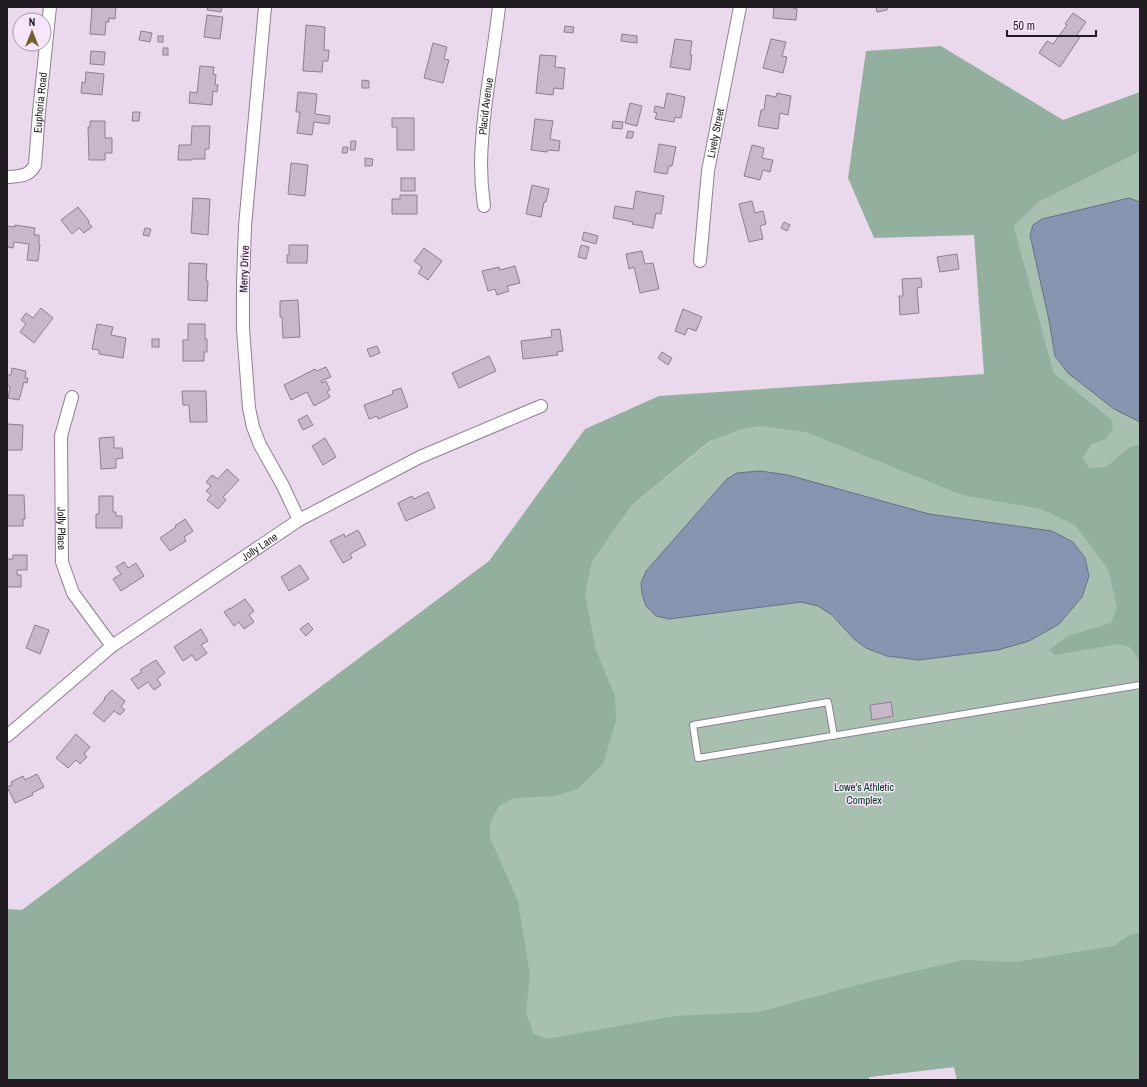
<svg xmlns="http://www.w3.org/2000/svg" width="1147" height="1087" font-family="'Archivo Narrow',sans-serif">
	<style>
		.green { fill: #a7c0af }
		.forest { fill: #92b09d }
		.water { fill: #8696b1; stroke: #687186 }
		.building { fill: #c8b7cb; stroke: #8e7e91 }
		.lines { fill: none; stroke-linecap: round; stroke-linejoin: round }
		.lane-casing { stroke: #8e7e91; stroke-width: 8 }
		.street-casing { stroke: #8e7e91; stroke-width: 14 }
		.lane { stroke: #fff; stroke-width: 6 }
		.street { stroke: #fff; stroke-width: 12 }
		.labels { text-anchor: middle; stroke-width: 3; stroke-linejoin: round; paint-order: stroke }
		.street-label { font-size: 11px; fill: #211b22; stroke: #f7e6fb }
		.park-label { font-size: 11px; fill: #00371d; stroke: #f7e6fb }
	</style>
	<rect width="100%" height="100%" fill="#ead9ed"/>
	<!-- green -->
	<g class="green">
		<polygon points="1140,152 1140,444 1129,447 1107,466 1090,468 1083,458 1091,445 1106,439 1111,419 1054,373 1014,226 1039,202"/>
		<polygon points="750,409 1070,505 1140,598 1140,1080 957,1080 954,1067 869,1077 869,1080 508,1080 476,784 559,565"/>
	</g>
	<!-- forest -->
	<polygon class="forest" points="941,46 1063,120 1140,92 1140,152 1039,202 1014,226 1054,373 1111,419 1113,428 1106,439 1091,445 1083,458 1090,468 1107,466 1129,447 1140,444 1140,661 1130,647 1118,644 1055,655 1049,650 1068,636 1111,623 1117,607 1108,569 1075,525 1041,509 962,495 806,432 761,426 741,429 710,441 631,506 592,561 585,594 596,650 615,696 616,721 603,764 578,789 555,796 514,798 499,806 490,823 490,838 518,901 530,975 526,1012 533,1033 546,1039 675,1016 759,1012 868,982 963,960 1015,962 1114,946 1131,934 1140,933 1140,1080 957,1080 954,1067 869,1077 869,1080 7,1080 7,909 22,910 489,561 585,429 659,396 984,374 974,235 874,238 848,178 866,51"/>
	<!-- water -->
	<g class="water">
		<polygon points="1129,198 1140,202 1140,422 1114,409 1068,373 1055,356 1049,320 1030,235 1033,225 1042,219"/>
		<polygon points="760,471 788,475 929,514 1052,531 1073,542 1085,558 1089,576 1082,597 1059,624 1029,641 998,650 919,660 887,656 866,648 854,639 832,615 818,606 801,602 669,619 656,616 646,606 642,594 641,583 646,571 727,479 737,473"/>
	</g>
	<!-- building -->
	<g class="building">
		<polygon points="92,7 116,7 115,19 109,18 109,22 106,22 105,35 90,34"/>
		<polygon points="208,7 222,7 221,12 207,10"/>
		<polygon points="774,7 793,7 793,8 797,9 796,20 773,18"/>
		<polygon points="876,7 887,7 887,10 877,12"/>
		<polygon points="1073,13 1086,22 1077,35 1080,37 1060,67 1039,53 1047,41 1053,44 1067,25 1065,24"/>
		<polygon points="207,15 223,17 220,39 204,37"/>
		<polygon points="306,25 325,27 324,50 329,50 328,61 323,61 322,72 303,71"/>
		<polygon points="565,26 574,27 573,33 564,32"/>
		<polygon points="141,31 152,33 150,42 139,40"/>
		<polygon points="622,34 637,36 637,43 621,41"/>
		<rect x="158" y="36" width="5" height="6"/>
		<polygon points="675,39 692,41 690,55 692,55 690,70 670,67"/>
		<polygon points="771,39 786,42 782,56 787,57 783,73 763,68"/>
		<polygon points="433,43 447,47 444,59 449,60 443,83 424,78"/>
		<rect x="163" y="48" width="5" height="7"/>
		<polygon points="91,51 105,52 104,65 90,64"/>
		<polygon points="540,55 556,56 555,67 565,68 563,89 554,88 553,95 536,93"/>
		<polygon points="200,66 214,67 213,74 216,75 215,85 218,85 217,92 213,91 212,105 189,103 190,92 197,93"/>
		<polygon points="86,72 104,74 102,95 81,93 82,82 85,83"/>
		<polygon points="362,80 369,81 369,88 362,88"/>
		<polygon points="298,92 317,94 315,114 330,116 329,124 314,122 312,135 297,133 300,112 296,112"/>
		<polygon points="667,93 685,97 681,118 675,117 674,122 655,119 657,113 654,112 655,106 664,108"/>
		<polygon points="777,93 791,96 788,115 780,113 778,129 758,126 761,110 764,110 766,95 776,97"/>
		<polygon points="630,103 642,106 637,126 625,123"/>
		<polygon points="133,112 140,112 139,121 132,121"/>
		<polygon points="392,118 414,118 414,150 397,150 397,127 392,127"/>
		<polygon points="535,119 553,121 550,139 560,141 559,151 547,150 547,152 531,150"/>
		<polygon points="90,121 105,121 105,138 112,138 112,153 105,153 105,160 89,160 88,127 90,127"/>
		<polygon points="613,121 623,122 622,129 612,128"/>
		<polygon points="192,126 210,126 209,149 205,149 205,159 192,159 192,160 178,160 179,145 191,145"/>
		<polygon points="628,131 634,132 632,138 626,138"/>
		<polygon points="351,141 356,141 355,150 350,150"/>
		<polygon points="659,144 676,147 672,166 669,166 667,174 654,172"/>
		<polygon points="752,145 764,148 762,158 773,160 770,172 763,170 760,180 744,176"/>
		<polygon points="343,147 348,147 347,153 342,153"/>
		<polygon points="365,158 373,159 372,166 365,166"/>
		<polygon points="291,163 308,165 305,196 288,194"/>
		<rect x="401" y="178" width="14" height="13"/>
		<polygon points="532,185 549,189 546,202 544,202 541,217 526,214"/>
		<polygon points="636,191 664,196 661,214 656,213 653,228 632,224 633,222 613,218 615,206 633,209"/>
		<polygon points="400,195 417,195 417,214 392,214 392,199 400,199"/>
		<polygon points="193,198 210,199 208,235 191,233"/>
		<polygon points="752,201 755,213 763,211 766,224 760,226 763,239 749,242 739,204"/>
		<polygon points="78,207 89,221 88,222 92,227 84,233 79,228 72,234 61,220"/>
		<polygon points="784,222 790,225 787,231 781,228"/>
		<polygon points="15,225 35,228 34,235 39,235 39,244 40,244 38,261 27,260 29,244 14,242 13,248 7,247 7,226 15,227"/>
		<polygon points="145,228 151,229 149,236 143,235"/>
		<polygon points="584,232 598,236 596,244 582,240"/>
		<polygon points="289,245 308,245 307,263 287,263 287,255 289,255"/>
		<polygon points="581,245 589,247 586,259 578,257"/>
		<polygon points="424,248 442,261 428,280 418,273 422,267 414,261"/>
		<polygon points="642,251 645,264 653,263 659,289 640,293 634,267 629,269 626,254"/>
		<polygon points="957,254 959,269 940,272 937,257"/>
		<polygon points="189,263 207,264 206,281 208,281 207,301 188,300"/>
		<polygon points="515,266 520,283 507,286 509,291 497,295 495,289 488,291 482,271 499,267 500,270"/>
		<polygon points="921,278 922,287 917,288 919,313 900,315 899,296 903,296 902,279"/>
		<polygon points="298,300 300,337 283,338 282,317 280,317 280,301"/>
		<polygon points="41,308 53,318 34,343 20,332 26,324 21,320 26,313 33,318"/>
		<polygon points="683,309 702,317 696,331 688,328 685,335 675,331"/>
		<polygon points="97,324 113,327 111,335 126,338 123,358 99,354 99,350 92,349"/>
		<polygon points="188,324 205,324 205,339 207,339 207,352 204,352 204,361 183,361 183,340 188,340"/>
		<polygon points="560,329 563,351 557,352 558,355 523,359 521,341 552,337 551,330"/>
		<rect x="152" y="339" width="7" height="8"/>
		<polygon points="377,346 380,353 370,357 367,349"/>
		<polygon points="662,352 672,358 668,365 658,358"/>
		<polygon points="489,356 496,371 459,388 452,373"/>
		<polygon points="326,367 331,377 321,381 322,383 326,381 330,390 327,392 330,397 314,406 307,392 291,400 284,385 315,369 317,371"/>
		<polygon points="12,368 26,371 25,378 28,378 27,383 24,382 19,400 8,398 10,387 7,385 7,375 11,375"/>
		<polygon points="401,388 408,407 378,419 377,416 369,419 364,405 393,394 392,391"/>
		<polygon points="182,391 206,391 207,422 190,422 189,405 183,405"/>
		<polygon points="307,415 313,425 303,430 298,420"/>
		<polygon points="7,424 23,425 22,450 7,450"/>
		<polygon points="114,437 114,448 122,448 123,458 116,459 116,468 101,469 99,438"/>
		<polygon points="325,438 336,457 323,465 312,446"/>
		<polygon points="227,469 239,480 223,497 226,500 218,509 207,500 211,495 206,491 211,486 206,482 212,475 218,479"/>
		<polygon points="428,492 435,508 406,521 398,503 412,496 414,499"/>
		<polygon points="7,495 24,495 25,519 23,519 23,526 7,526"/>
		<polygon points="99,496 113,496 113,512 116,512 116,516 122,516 122,528 96,528 96,514 99,514"/>
		<polygon points="185,519 193,531 184,537 186,541 170,551 160,538 176,527 175,526"/>
		<polygon points="358,530 366,545 350,554 352,558 343,563 330,541 344,534 345,537"/>
		<polygon points="13,555 27,555 27,570 17,570 17,575 21,575 21,587 7,587 7,559 13,559"/>
		<polygon points="124,562 128,568 136,563 144,576 121,591 113,579 121,574 116,567"/>
		<polygon points="300,565 309,579 289,591 281,577"/>
		<polygon points="245,599 254,611 249,615 254,622 244,629 239,622 234,626 224,612 230,608 230,609"/>
		<polygon points="308,623 313,629 306,636 300,629"/>
		<polygon points="35,625 49,630 40,654 26,648"/>
		<polygon points="201,629 208,641 201,645 207,653 196,661 192,655 183,661 174,647"/>
		<polygon points="156,660 165,673 157,679 161,685 154,690 148,682 138,689 131,679 142,672 140,670"/>
		<polygon points="112,690 125,701 121,707 125,710 120,715 114,711 104,722 93,713 105,699 104,698"/>
		<polygon points="891,702 893,716 872,720 870,705"/>
		<polygon points="76,734 90,747 84,754 87,757 80,764 76,760 68,768 56,758"/>
		<polygon points="37,774 44,787 32,793 33,795 15,803 7,787 12,785 11,782 23,776 25,780"/>
	</g>
	<g class="lines">
		<!-- lane casing -->
		<g class="lane-casing">
			<polyline id="lane" points="834,736 828,702 693,725 698,758 1140,685"/>
		</g>
		<!-- street casing -->
		<g class="street-casing">
			<g id="street">
				<polyline points="265,7 245,226 243,283 243,329 249,408 253,427 260,445 283,486 299,520"/>
				<path id="s1" d="M7,177C19,176 29,177 35,165L39,112L50,7"/>
				<path id="s2" d="M484,206C482,192 481,177 481,163C482,111 493,59 499,7"/>
				<path id="s3" d="M700,261L708,171L740,7"/>
				<path id="s4" d="M72,397L61,436L62,562L73,593L112,646"/>
				<path id="s5" d="M7,736L112,646L299,520L420,457L541,406"/>
			</g>
		</g>
		<!-- lane -->
		<use href="#lane" class="lane"/>
		<!-- street -->
		<use href="#street" class="street"/>
	</g>
	<g class="labels">
		<!-- street labels -->
		<g class="street-label">
			<text dy="4" stroke="none"><textPath href="#s1" startOffset="95">Euphoria Road</textPath></text>
			<text dy="4" stroke="none"><textPath href="#s2" startOffset="100">Placid Avenue</textPath></text>
			<text dy="4" stroke="none"><textPath href="#s3" startOffset="129">Lively Street</textPath></text>
			<text transform="translate(244 269) rotate(-88)" y="4">Merry Drive</text>
			<text dy="4" stroke="none"><textPath href="#s4" startOffset="133">Jolly Place</textPath></text>
			<text dy="4" stroke="none"><textPath href="#s5" startOffset="316">Jolly Lane</textPath></text>
		</g>
		<!-- park labels -->
		<g class="park-label">
			<text x="864" y="791">Lowe's Athletic<tspan x="864" dy="13">Complex</tspan></text>
		</g>
	</g>
	<!-- border -->
	<rect width="1147" height="1087" fill="none" stroke="#211b22" stroke-width="16"/>
	<!-- north arrow -->
	<g transform="translate(32 32)"><circle r="19" fill="#f7e6fb" stroke="#a195a4"/>
	<path d="M0-3L7 15L0 10L-7 15Z" fill="#72612f"/>
	<text y="-6" font-size="11" font-weight="bold" text-anchor="middle" fill="#211b22">N</text>
	</g>
	<!-- scale -->
	<path d="M1007 30v6h89v-6" fill="none" stroke="#211b22" stroke-width="2"/>
	<text x="1013" y="30" font-size="12" fill="#211b22" stroke="#f7e6fb" stroke-width="3" paint-order="stroke">50 m</text>
</svg>
